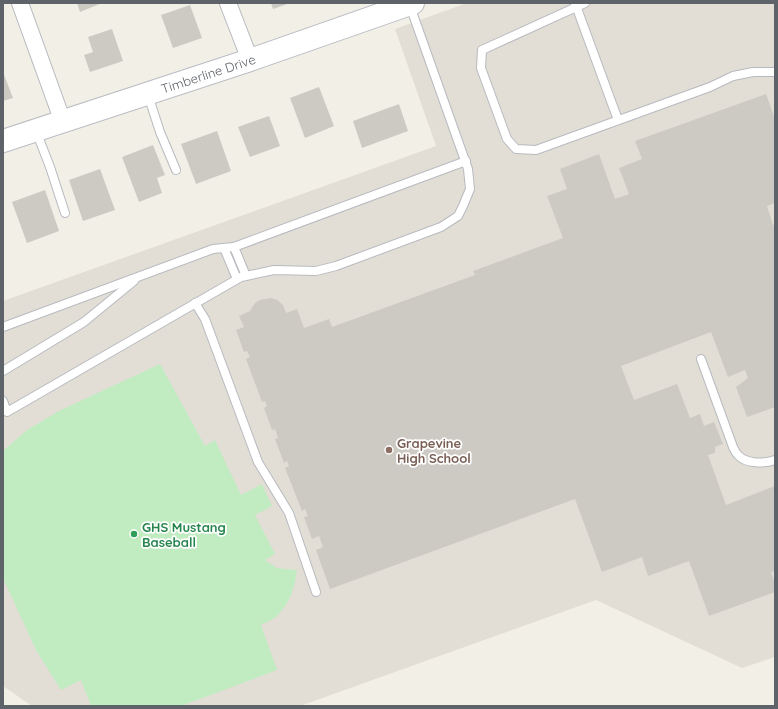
<svg xmlns="http://www.w3.org/2000/svg" width="778" height="709" font-family="Quicksand,sans-serif">
	<style>
		.education { fill: #e2ded6 }
		.green { fill: #c1ebc1 }
		.building { fill: #cdcac4 }
		.lines { fill: none; stroke-linecap: round; stroke-linejoin: round }
		.lane-casing { stroke: #b7babf; stroke-width: 10 }
		.street-casing { stroke: #b7babf; stroke-width: 18 }
		.secondary-casing { stroke: #babec4; stroke-width: 24 }
		.lane { stroke: #fff; stroke-width: 8 }
		.street { stroke: #fff; stroke-width: 16 }
		.secondary { stroke: #fff; stroke-width: 22 }
		.education-dot { fill: #8d6e63; stroke: #fff; stroke-width: 1.5 }
		.leisure-dot { fill: #2e9e5b; stroke: #fff; stroke-width: 1.5 }
		.labels { text-anchor: middle; stroke-width: 3.5; stroke-linejoin: round; paint-order: stroke }
		.street-label { font-size: 13px; fill: #5e6369; stroke: #fff }
		.education-label { font-size: 13px; font-weight: bold; fill: #785e54; stroke: #fff; text-anchor: start }
		.leisure-label { font-size: 13px; font-weight: bold; fill: #27864d; stroke: #fff; text-anchor: start }
	</style>
	<rect width="100%" height="100%" fill="#f2efe7"/>
	<!-- education -->
	<polygon class="education" points="467,3 775,3 775,657 742,668 596,600 300,706 32,706 3,686 3,301 436,146 395,29"/>
	<!-- green -->
	<path class="green" d="M160,364L205,446L215,440L241,495L262,484L272,506L255,515L275,554L265,560L277,568L297,570C295,587 290,603 277,616C273,620 266,622 261,625L277,670L181,706H91L81,680L61,690L36,650L3,578V451L27,430L61,410Z"/>
	<!-- building -->
	<g class="building">
		<polygon points="77,3 102,3 80,12"/>
		<polygon points="271,3 290,3 273,9"/>
		<polygon points="190,5 202,38 173,48 161,15"/>
		<polygon points="112,29 123,61 90,72 84,55 93,52 88,37"/>
		<polygon points="3,72 13,98 3,101"/>
		<polygon points="319,87 334,126 305,138 290,98"/>
		<polygon points="766,94 775,119 775,203 767,206 773,225 775,224 775,407 747,417 736,387 748,378 745,370 728,377 711,332 621,366 634,400 677,384 690,418 700,414 704,426 714,422 723,444 715,447 715,453 708,455 726,505 775,486 775,571 771,572 775,584 775,592 709,616 689,561 648,576 642,557 602,572 575,499 330,589 316,550 323,547 319,536 312,539 304,517 308,516 305,509 302,511 285,468 289,466 287,461 284,463 275,439 278,438 275,429 272,430 264,408 267,406 265,401 262,402 246,359 250,357 247,351 244,352 236,330 244,327 239,316 250,311 255,303 260,300 271,298 277,300 283,305 286,313 297,309 304,328 329,319 332,327 475,275 473,271 563,238 547,196 567,189 560,169 599,154 615,199 629,194 619,168 642,159 635,141"/>
		<polygon points="399,104 408,131 362,148 353,121"/>
		<polygon points="269,116 280,146 250,157 238,127"/>
		<polygon points="217,131 231,171 196,184 181,144"/>
		<polygon points="153,145 165,175 157,178 162,193 139,202 122,157"/>
		<polygon points="100,169 115,210 83,221 69,180"/>
		<polygon points="45,190 59,231 27,243 12,202"/>
	</g>
	<g class="lines">
		<!-- lane casing -->
		<g class="lane-casing">
			<g id="lane">
				<polyline points="575,3 618,120"/>
				<polyline points="585,3 482,50 481,68 507,139 516,149 536,150 710,87 733,76 753,72 775,72"/>
				<polyline points="148,95 160,132 176,170"/>
				<polyline points="36,131 50,167 65,213"/>
				<polyline points="234,247 246,276"/>
				<polyline points="224,248 237,279"/>
				<polyline points="195,303 205,319 258,462 289,513 316,592"/>
				<polyline points="3,327 213,249 234,247 466,161"/>
				<path d="M701,359L733,447C734,449 736,453 738,455C746,464 764,464 775,460"/>
				<polyline points="3,371 84,322 134,281"/>
				<polyline points="3,401 7,412 241,277 274,270 316,271 336,266 441,227 458,216 463,206 470,189 468,169 410,6"/>
			</g>
		</g>
		<!-- street casing -->
		<g class="street-casing">
			<g id="street">
				<polyline points="20,3 63,122"/>
				<polyline points="228,3 250,60"/>
			</g>
		</g>
		<!-- secondary casing -->
		<g class="secondary-casing">
			<g id="secondary">
				<path id="s1" d="M3,141L250,60L413,3"/>
			</g>
		</g>
		<!-- lane -->
		<use href="#lane" class="lane"/>
		<!-- street -->
		<use href="#street" class="street"/>
		<!-- secondary -->
		<use href="#secondary" class="secondary"/>
	</g>
	<!-- markers -->
	<circle class="education-dot" cx="389" cy="450" r="4"/>
	<circle class="leisure-dot" cx="134" cy="534" r="4"/>
	<g class="labels">
		<!-- street labels -->
		<g class="street-label">
			<text dy="5" stroke="none"><textPath href="#s1" startOffset="216">Timberline Drive</textPath></text>
		</g>
		<!-- education labels -->
		<g class="education-label">
			<text x="397" y="448">Grapevine<tspan x="397" dy="15">High School</tspan></text>
		</g>
		<!-- leisure labels -->
		<g class="leisure-label">
			<text x="142" y="532">GHS Mustang<tspan x="142" dy="15">Baseball</tspan></text>
		</g>
	</g>
	<!-- border -->
	<rect width="778" height="709" fill="none" stroke="#5e6369" stroke-width="8"/>
</svg>
